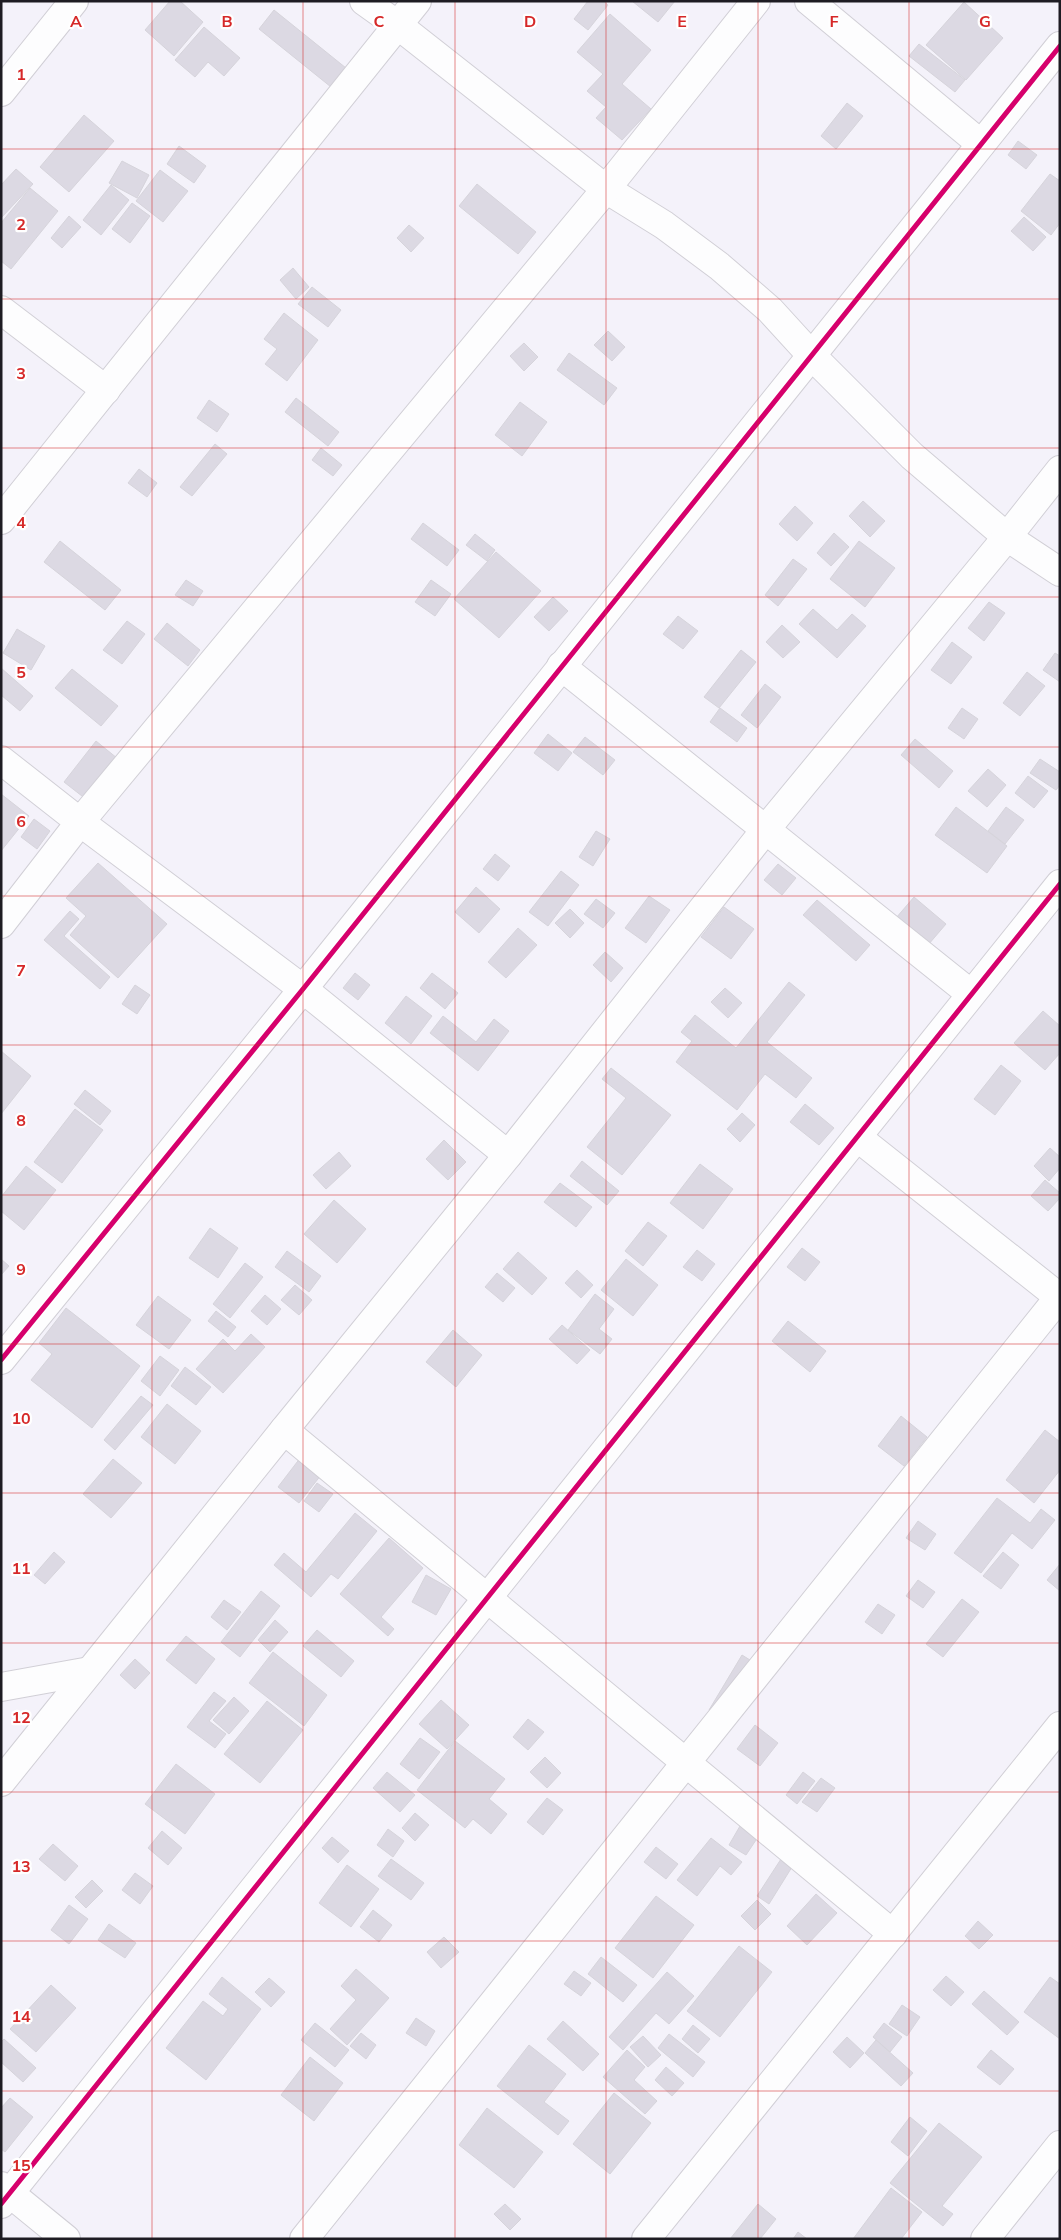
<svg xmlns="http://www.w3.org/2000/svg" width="1061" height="2240" font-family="Mulish,sans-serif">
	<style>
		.building { fill: #dcd9e3; stroke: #d6d4db }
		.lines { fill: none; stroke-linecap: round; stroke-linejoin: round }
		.street-casing { stroke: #d1cfd6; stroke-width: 30 }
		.street { stroke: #fdfdfe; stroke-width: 28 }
		.cycleway-casing { stroke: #fff; stroke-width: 8 }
		.cycleway { stroke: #d6006c; stroke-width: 5 }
		.grid { fill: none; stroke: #d62828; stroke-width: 1; stroke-opacity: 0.55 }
		.grid-label { font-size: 16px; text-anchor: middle; font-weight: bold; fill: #d62828; stroke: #fff; stroke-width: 4.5; stroke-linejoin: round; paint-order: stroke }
	</style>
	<rect width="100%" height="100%" fill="#f4f2fa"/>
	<!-- building -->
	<g class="building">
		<polygon points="170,1 180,1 203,22 174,56 145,30"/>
		<polygon points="588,1 603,1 608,5 588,30 574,19"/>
		<polygon points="632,1 675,1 658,22"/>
		<polygon points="964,2 1003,38 966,80 926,45"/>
		<polygon points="274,10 346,68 331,87 259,29"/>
		<polygon points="610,14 651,50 622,84 651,109 622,140 596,118 606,107 587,91 603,74 577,52"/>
		<polygon points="204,27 240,58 224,76 208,62 195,77 175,60"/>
		<polygon points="919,44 965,80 955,92 909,56"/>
		<polygon points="847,103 863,116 836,149 821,136"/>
		<polygon points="84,115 114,141 69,192 40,167"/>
		<polygon points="1018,141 1037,155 1026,169 1008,155"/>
		<polygon points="179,146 206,166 194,183 167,164"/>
		<polygon points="122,161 149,175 137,198 109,183"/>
		<polygon points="16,169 33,184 1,218 1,185"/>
		<polygon points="160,170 188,191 163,222 136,201"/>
		<polygon points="1050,174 1060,181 1060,223 1051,235 1021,211"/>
		<polygon points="477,184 536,232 518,254 459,206"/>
		<polygon points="111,185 129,200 101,235 83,220"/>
		<polygon points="30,188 58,211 11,269 1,261 1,223"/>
		<polygon points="132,203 150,216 130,243 112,229"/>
		<polygon points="69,216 81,227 62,248 51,238"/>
		<polygon points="1024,217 1046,237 1033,251 1011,231"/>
		<polygon points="409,225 424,238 411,252 397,238"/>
		<polygon points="293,268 309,287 296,299 280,280"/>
		<polygon points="312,287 341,310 328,327 298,304"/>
		<polygon points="284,313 318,340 287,381 265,364 277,349 264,339"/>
		<polygon points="608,331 625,347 612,361 594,345"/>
		<polygon points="524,343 538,357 524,371 510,356"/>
		<polygon points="569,353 617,388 604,405 557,370"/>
		<polygon points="296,398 339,432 328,446 285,412"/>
		<polygon points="209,400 229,414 217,432 197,418"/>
		<polygon points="520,402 547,422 522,456 495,435"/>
		<polygon points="215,444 227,454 192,496 180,487"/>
		<polygon points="321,448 342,465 333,476 312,460"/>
		<polygon points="139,469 157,483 147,497 128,483"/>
		<polygon points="863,501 885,521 870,537 849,516"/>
		<polygon points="795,506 813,523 797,541 779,524"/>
		<polygon points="423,523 459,550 447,566 411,539"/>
		<polygon points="834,533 849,547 831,566 817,553"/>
		<polygon points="475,534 495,550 487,561 466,545"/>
		<polygon points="60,541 121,590 105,610 44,562"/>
		<polygon points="859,541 895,568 865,607 830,579"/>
		<polygon points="496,552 541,591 499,638 454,599"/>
		<polygon points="793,559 807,569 778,606 765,595"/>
		<polygon points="186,580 203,591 193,606 175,595"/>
		<polygon points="431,580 451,594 435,616 415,602"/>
		<polygon points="553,597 568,611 549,631 534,617"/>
		<polygon points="989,602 1005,613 984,641 968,628"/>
		<polygon points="813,609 837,630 852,614 866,626 837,658 799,624"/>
		<polygon points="678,616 698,631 683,649 663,634"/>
		<polygon points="127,621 145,634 122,664 103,650"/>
		<polygon points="167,623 200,650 188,666 154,639"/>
		<polygon points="782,625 800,642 783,658 766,642"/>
		<polygon points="17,629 45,646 31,670 3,653"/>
		<polygon points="952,642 972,657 951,684 931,670"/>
		<polygon points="741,650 756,662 719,708 704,697"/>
		<polygon points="1055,653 1060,656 1060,682 1043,670"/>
		<polygon points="1,668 33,696 20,711 1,695"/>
		<polygon points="72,669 118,706 101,726 55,688"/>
		<polygon points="1027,672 1045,686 1020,716 1003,703"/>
		<polygon points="765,684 781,697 757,728 741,715"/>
		<polygon points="720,708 747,728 737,742 710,722"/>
		<polygon points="962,708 978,719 964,739 948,728"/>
		<polygon points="548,734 572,753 558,771 534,753"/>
		<polygon points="585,737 615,760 603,775 573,752"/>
		<polygon points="915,739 953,771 939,788 901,755"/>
		<polygon points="96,741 128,767 96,807 64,782"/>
		<polygon points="1040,759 1060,772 1060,785 1056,790 1030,773"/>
		<polygon points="988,769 1006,785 987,807 968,791"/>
		<polygon points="1028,776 1048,791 1034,808 1015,793"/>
		<polygon points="1,794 29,816 1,851"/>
		<polygon points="956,807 1007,846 987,873 935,835"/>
		<polygon points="1006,807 1024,820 1005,844 988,831"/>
		<polygon points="34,819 50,831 37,849 21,837"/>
		<polygon points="596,831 610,839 593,866 579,857"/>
		<polygon points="495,854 510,866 498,881 483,869"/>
		<polygon points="98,863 167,924 118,978 70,935 86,916 66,898"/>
		<polygon points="778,864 796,878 782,895 764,880"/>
		<polygon points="561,871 579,885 548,926 529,912"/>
		<polygon points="476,887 500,909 479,933 455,912"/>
		<polygon points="649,896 670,910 646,943 625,928"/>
		<polygon points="914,897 946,924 928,945 896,918"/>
		<polygon points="596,899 615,913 603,928 584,914"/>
		<polygon points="817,900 870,945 856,961 803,915"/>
		<polygon points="724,907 754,929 731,959 701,937"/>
		<polygon points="570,909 584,923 570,938 555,923"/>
		<polygon points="70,911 79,919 64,936 110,977 100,989 44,940"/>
		<polygon points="518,928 537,945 506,978 488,962"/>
		<polygon points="605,952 623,968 611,982 593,965"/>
		<polygon points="355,973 370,985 358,1000 343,988"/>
		<polygon points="432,973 458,993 445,1009 420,988"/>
		<polygon points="789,982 805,995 767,1042 812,1078 796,1098 765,1074 737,1110 676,1062 692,1041 681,1032 695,1015 736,1048"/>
		<polygon points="135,985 150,995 137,1014 122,1004"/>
		<polygon points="725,988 742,1003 728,1018 711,1002"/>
		<polygon points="406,996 432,1016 411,1044 385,1023"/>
		<polygon points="1043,1011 1060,1026 1060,1053 1045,1070 1014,1043"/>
		<polygon points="443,1016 476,1042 494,1019 509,1031 478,1071 430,1033"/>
		<polygon points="1,1051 31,1076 1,1114"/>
		<polygon points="1001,1065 1021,1081 995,1115 974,1099"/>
		<polygon points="611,1068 671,1115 622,1175 587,1147 626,1098 602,1079"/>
		<polygon points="85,1090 111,1111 100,1125 74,1104"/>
		<polygon points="805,1104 834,1128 819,1145 790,1122"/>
		<polygon points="75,1109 103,1130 62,1183 34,1162"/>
		<polygon points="742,1113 755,1125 740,1142 727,1129"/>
		<polygon points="444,1140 466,1162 448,1180 426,1159"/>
		<polygon points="1050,1148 1060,1157 1060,1168 1049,1181 1034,1166"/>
		<polygon points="339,1152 351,1166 326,1189 313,1175"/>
		<polygon points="582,1161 619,1191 607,1205 570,1176"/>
		<polygon points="700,1164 733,1189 703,1229 670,1203"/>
		<polygon points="26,1166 56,1190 24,1230 1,1211 1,1197"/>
		<polygon points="1045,1180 1060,1193 1060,1198 1048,1211 1031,1196"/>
		<polygon points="560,1183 592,1207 576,1227 544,1202"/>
		<polygon points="334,1200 366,1229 337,1263 304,1234"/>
		<polygon points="648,1222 667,1236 643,1266 625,1251"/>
		<polygon points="210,1228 238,1248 218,1278 189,1258"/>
		<polygon points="802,1248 820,1262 805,1281 787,1267"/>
		<polygon points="697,1250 715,1264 702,1281 683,1267"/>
		<polygon points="287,1251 321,1276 309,1292 275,1267"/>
		<polygon points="518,1252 547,1278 532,1295 503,1269"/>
		<polygon points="1,1259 9,1266 1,1275"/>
		<polygon points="626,1259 658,1285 633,1316 601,1290"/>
		<polygon points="245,1263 263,1277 230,1318 213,1304"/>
		<polygon points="577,1270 593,1285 581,1298 565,1283"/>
		<polygon points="497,1273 515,1288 503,1302 485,1287"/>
		<polygon points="295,1285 312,1300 299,1315 281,1300"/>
		<polygon points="595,1294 614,1309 599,1329 612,1339 600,1354 568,1330"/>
		<polygon points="265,1295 281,1309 267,1325 251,1311"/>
		<polygon points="158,1296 191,1320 169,1349 136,1325"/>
		<polygon points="66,1308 140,1366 92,1428 31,1380 52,1354 39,1343"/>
		<polygon points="216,1311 236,1327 228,1337 208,1321"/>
		<polygon points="788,1321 826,1351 810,1372 772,1341"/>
		<polygon points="562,1325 590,1350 577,1364 549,1339"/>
		<polygon points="453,1330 482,1355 456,1387 426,1362"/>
		<polygon points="251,1334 265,1347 223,1393 196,1369 223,1339 235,1351"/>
		<polygon points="160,1356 179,1370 160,1396 141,1381"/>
		<polygon points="185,1367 211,1387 196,1405 171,1386"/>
		<polygon points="141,1396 153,1405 115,1450 104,1440"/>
		<polygon points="167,1404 201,1431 175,1464 141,1437"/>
		<polygon points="901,1416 927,1437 904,1466 878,1446"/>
		<polygon points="1045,1430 1060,1442 1060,1470 1034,1503 1006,1480"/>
		<polygon points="304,1453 325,1470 299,1503 278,1487"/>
		<polygon points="113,1459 142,1483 111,1518 83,1494"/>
		<polygon points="317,1483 333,1494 319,1512 304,1501"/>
		<polygon points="997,1498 1030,1523 1041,1509 1055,1520 1032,1549 1012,1533 981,1573 954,1553"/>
		<polygon points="355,1513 377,1531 338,1579 331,1574 311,1597 274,1565 284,1553 306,1572"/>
		<polygon points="918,1521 936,1534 925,1550 906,1538"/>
		<polygon points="389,1538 423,1568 381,1617 394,1629 388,1636 340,1594"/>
		<polygon points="54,1552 65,1562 45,1584 34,1575"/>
		<polygon points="1003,1552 1019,1565 1001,1589 983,1576"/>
		<polygon points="1060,1564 1060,1591 1047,1580"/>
		<polygon points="426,1575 451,1589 436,1615 412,1602"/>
		<polygon points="918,1580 935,1592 923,1608 906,1596"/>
		<polygon points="261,1591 280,1606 240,1657 221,1642"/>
		<polygon points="962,1599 979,1612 943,1657 926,1644"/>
		<polygon points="224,1600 241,1612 227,1630 211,1617"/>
		<polygon points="878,1604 895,1615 882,1634 865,1622"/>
		<polygon points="275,1620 288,1632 270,1652 258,1640"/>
		<polygon points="317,1630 354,1661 341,1677 303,1646"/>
		<polygon points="186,1636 215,1659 196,1684 166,1660"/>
		<polygon points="273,1652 327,1695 304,1726 249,1683"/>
		<polygon points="742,1655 758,1665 725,1719 709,1710"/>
		<polygon points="135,1659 150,1673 135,1689 120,1675"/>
		<polygon points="214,1692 226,1701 209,1721 226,1734 215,1748 187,1727"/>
		<polygon points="234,1697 249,1711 229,1734 213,1720"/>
		<polygon points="441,1700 469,1725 447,1749 419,1724"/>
		<polygon points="267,1701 303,1730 260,1783 224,1754"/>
		<polygon points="528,1719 544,1732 528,1750 513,1737"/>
		<polygon points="755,1725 778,1743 760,1766 737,1749"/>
		<polygon points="420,1738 440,1752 419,1779 400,1764"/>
		<polygon points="455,1741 505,1779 489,1799 507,1814 491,1834 473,1819 465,1828 417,1790"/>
		<polygon points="545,1757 561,1773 547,1788 530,1772"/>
		<polygon points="176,1764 215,1794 185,1834 145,1804"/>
		<polygon points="387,1772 415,1795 400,1812 373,1788"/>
		<polygon points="803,1772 815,1781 797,1804 786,1795"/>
		<polygon points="821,1778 835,1788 817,1812 802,1802"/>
		<polygon points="547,1798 563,1810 543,1835 527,1822"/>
		<polygon points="415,1813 429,1825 415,1841 402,1828"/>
		<polygon points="740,1826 758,1837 746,1855 729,1845"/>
		<polygon points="388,1829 404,1841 393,1857 377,1845"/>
		<polygon points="162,1831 182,1848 168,1865 148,1848"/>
		<polygon points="332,1837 349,1851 338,1863 322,1848"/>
		<polygon points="711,1838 742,1862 731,1875 720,1866 697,1896 677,1880"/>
		<polygon points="53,1844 78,1866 65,1881 39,1859"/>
		<polygon points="656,1847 678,1864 666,1879 644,1862"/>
		<polygon points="391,1859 424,1883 411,1900 378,1876"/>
		<polygon points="781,1859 792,1867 769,1904 757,1896"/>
		<polygon points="347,1865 379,1889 351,1927 319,1903"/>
		<polygon points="135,1873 153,1886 140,1904 122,1890"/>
		<polygon points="92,1880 103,1891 86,1908 75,1897"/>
		<polygon points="816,1894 837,1913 807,1945 787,1926"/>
		<polygon points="656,1896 694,1925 653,1978 615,1948"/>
		<polygon points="757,1900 771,1914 755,1930 741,1916"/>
		<polygon points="69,1905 88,1919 69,1944 51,1930"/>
		<polygon points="373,1910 392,1925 379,1942 360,1927"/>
		<polygon points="978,1921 993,1935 979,1949 965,1936"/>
		<polygon points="109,1924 136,1943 125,1958 98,1940"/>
		<polygon points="444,1937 459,1952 441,1968 427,1952"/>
		<polygon points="739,1946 772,1972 720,2037 687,2011"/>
		<polygon points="601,1957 637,1985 623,2002 588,1974"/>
		<polygon points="356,1969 389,1998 347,2045 330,2029 356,2000 341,1986"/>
		<polygon points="574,1971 591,1983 581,1996 564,1984"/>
		<polygon points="667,1972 694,1996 669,2024 656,2013 623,2050 609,2037"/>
		<polygon points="946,1976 964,1992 951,2006 933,1990"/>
		<polygon points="222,1977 261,2009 206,2080 166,2048 203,2001 223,2016 228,2009 209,1994"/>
		<polygon points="1050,1977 1060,1984 1060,2039 1024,2012"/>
		<polygon points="269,1978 285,1992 271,2007 255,1992"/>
		<polygon points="51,1985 76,2008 36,2052 10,2029"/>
		<polygon points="984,1991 1019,2022 1007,2035 972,2004"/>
		<polygon points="902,2005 920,2017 907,2036 889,2024"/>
		<polygon points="416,2018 435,2031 426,2046 406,2033"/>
		<polygon points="563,2021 599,2054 583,2071 547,2039"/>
		<polygon points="315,2023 349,2050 335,2067 301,2040"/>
		<polygon points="884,2023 902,2037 890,2052 873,2037"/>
		<polygon points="693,2025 710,2039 698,2053 682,2039"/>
		<polygon points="361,2033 376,2045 366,2059 350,2046"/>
		<polygon points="669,2034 705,2062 693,2077 658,2048"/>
		<polygon points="643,2036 661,2055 648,2067 630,2047"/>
		<polygon points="847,2037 864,2053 850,2068 833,2052"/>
		<polygon points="4,2039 36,2068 23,2082 1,2062 1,2042"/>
		<polygon points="876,2040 913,2073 901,2086 865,2053"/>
		<polygon points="529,2045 566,2074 544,2102 569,2121 558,2135 497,2086"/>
		<polygon points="627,2050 645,2067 634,2080 657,2101 645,2114 603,2077"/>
		<polygon points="991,2050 1014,2069 1000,2085 977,2067"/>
		<polygon points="310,2057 343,2083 314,2121 281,2095"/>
		<polygon points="666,2067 684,2083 672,2096 655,2080"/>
		<polygon points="614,2093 651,2123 610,2174 573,2144"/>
		<polygon points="10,2098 33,2117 5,2152 1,2149 1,2108"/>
		<polygon points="487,2108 543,2152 514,2188 459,2145"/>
		<polygon points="910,2117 927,2131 908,2156 891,2142"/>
		<polygon points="939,2123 982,2157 942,2206 953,2214 943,2226 890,2183"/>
		<polygon points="891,2188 922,2212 901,2239 853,2239"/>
		<polygon points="505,2204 521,2219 510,2230 494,2214"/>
		<polygon points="758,2204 776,2219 760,2239 730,2239"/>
		<polygon points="798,2232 807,2239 793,2239"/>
	</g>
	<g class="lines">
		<!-- street casing -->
		<g class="street-casing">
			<g id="street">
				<polyline points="364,1 399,26 606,189 664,225 719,266 770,310 812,356 912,456 1007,537 1060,572"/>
				<polyline points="809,1 981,144"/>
				<polyline points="1,92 74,1"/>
				<polyline points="1,310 106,390"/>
				<polyline points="1,520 417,1"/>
				<polyline points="561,666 971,994"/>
				<polyline points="1,760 80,822 303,989 508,1155"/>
				<polyline points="1,924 80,822 606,189 756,1"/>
				<polyline points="857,1137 1059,1297"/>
				<polyline points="1,1360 303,989 1060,46"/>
				<polyline points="284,1430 893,1934"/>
				<polyline points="1,1687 90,1671"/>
				<polyline points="1,1782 284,1430 508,1155 766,829 1007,537 1060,470"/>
				<polyline points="1,2186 66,2239"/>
				<polyline points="1,2204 1060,884"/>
				<polyline points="304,2239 1060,1296"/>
				<polyline points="646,2239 1060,1726"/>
				<polyline points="985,2239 1060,2145"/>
			</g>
		</g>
		<!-- street -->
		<use href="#street" class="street"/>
		<!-- cycleway casing -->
		<g class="cycleway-casing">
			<g id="cycleway">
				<polyline points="1,1360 303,989 1060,46"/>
				<polyline points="1,2204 1060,884"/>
			</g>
		</g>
		<!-- cycleway -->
		<use href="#cycleway" class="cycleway"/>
	</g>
	<!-- grid -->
	<path class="grid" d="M152,1V2239M303,1V2239M455,1V2239M606,1V2239M758,1V2239M909,1V2239M1,149H1060M1,299H1060M1,448H1060M1,597H1060M1,747H1060M1,896H1060M1,1045H1060M1,1195H1060M1,1344H1060M1,1493H1060M1,1643H1060M1,1792H1060M1,1941H1060M1,2091H1060"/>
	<g class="grid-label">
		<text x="76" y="27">A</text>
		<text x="227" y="27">B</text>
		<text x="379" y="27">C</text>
		<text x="530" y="27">D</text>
		<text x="682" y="27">E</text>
		<text x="834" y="27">F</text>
		<text x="985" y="27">G</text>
		<text x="21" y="80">1</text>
		<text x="21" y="230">2</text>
		<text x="21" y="379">3</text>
		<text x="21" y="528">4</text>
		<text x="21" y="678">5</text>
		<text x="21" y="827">6</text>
		<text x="21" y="976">7</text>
		<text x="21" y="1126">8</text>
		<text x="21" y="1275">9</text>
		<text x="21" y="1424">10</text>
		<text x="21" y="1574">11</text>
		<text x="21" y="1723">12</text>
		<text x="21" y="1872">13</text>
		<text x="21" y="2022">14</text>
		<text x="21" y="2171">15</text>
	</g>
	<!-- border -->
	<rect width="1061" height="2240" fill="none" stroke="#1e1c23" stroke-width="5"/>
</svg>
